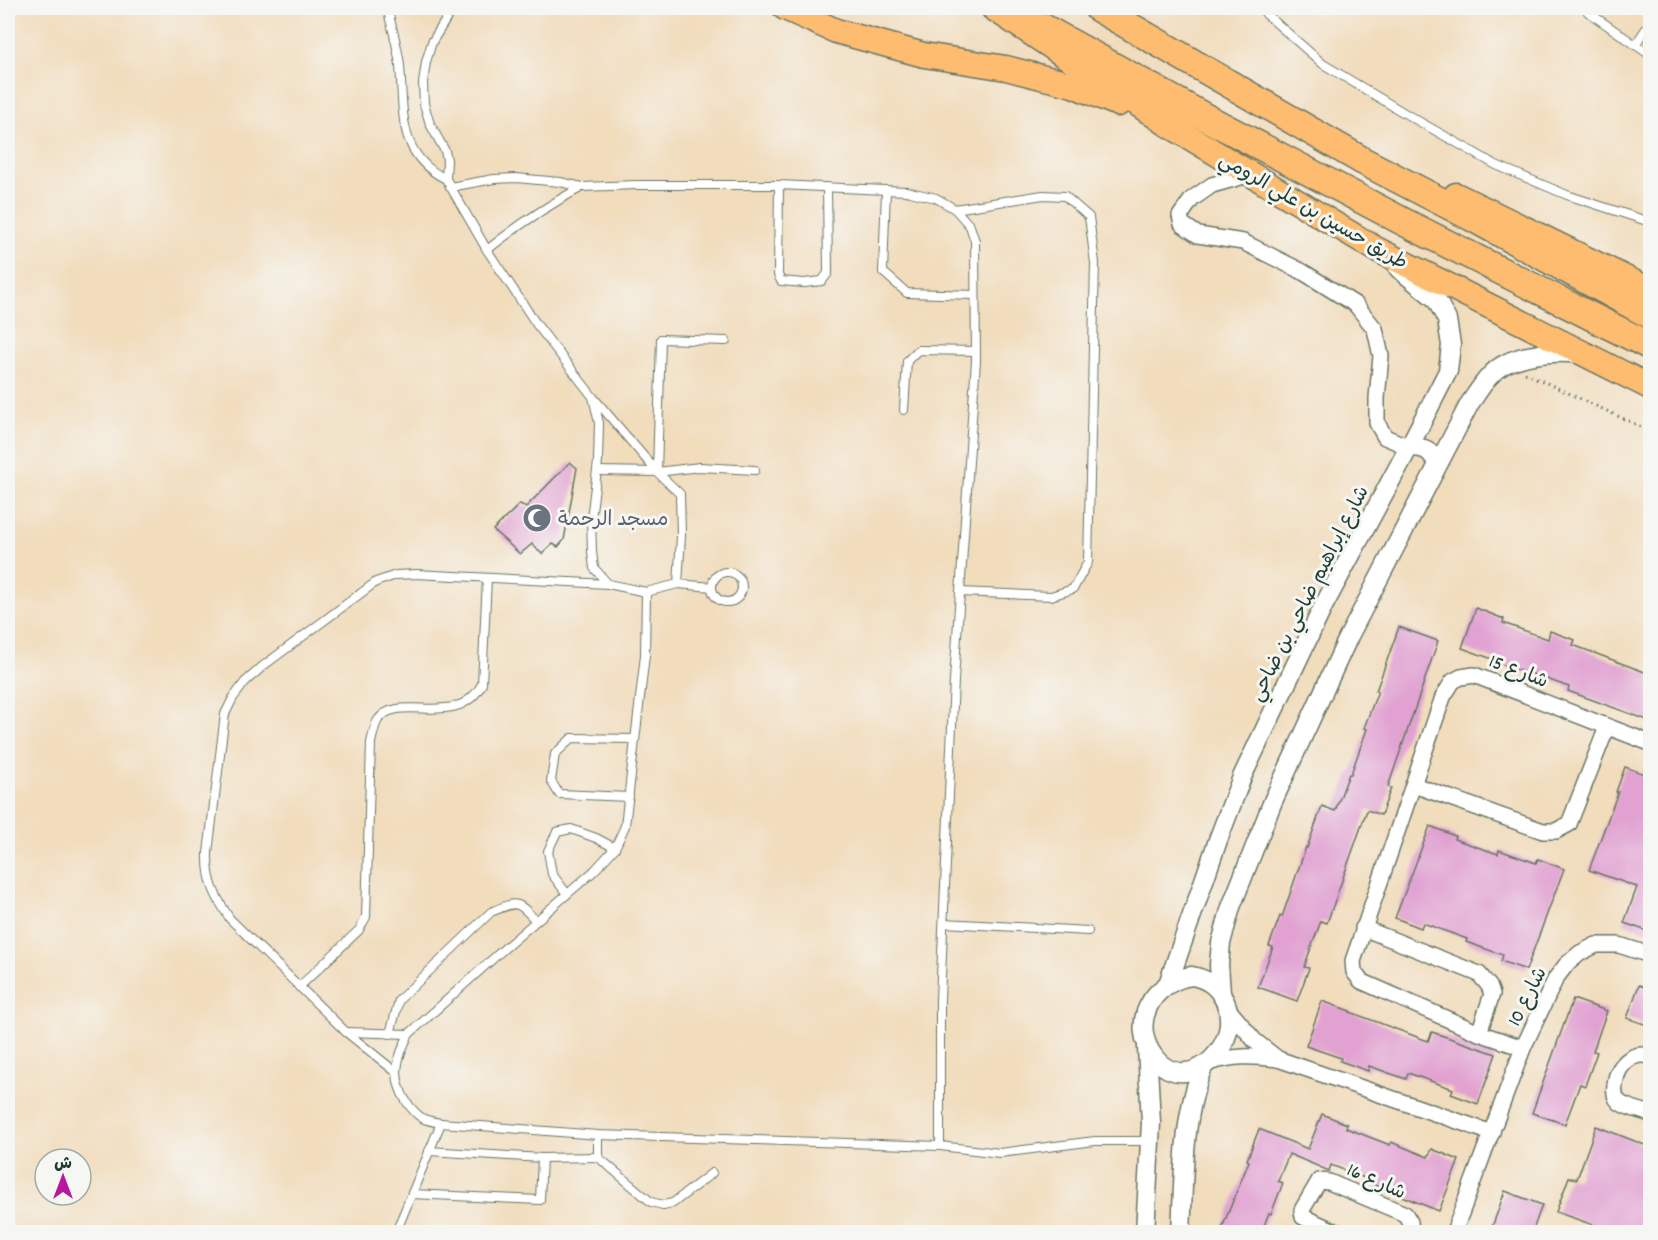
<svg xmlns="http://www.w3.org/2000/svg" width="1658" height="1240" font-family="Dekko,'Playpen Sans Arabic',sans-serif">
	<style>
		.building { fill: #e1a2d2 }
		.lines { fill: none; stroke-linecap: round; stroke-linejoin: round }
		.service-casing { stroke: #687564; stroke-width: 10 }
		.minor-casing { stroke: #687564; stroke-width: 18 }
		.tertiary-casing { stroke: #687564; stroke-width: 21 }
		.trunk-casing { stroke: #687564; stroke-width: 27 }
		.motorway-casing { stroke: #687564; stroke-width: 30 }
		.path { stroke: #687564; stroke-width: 3; stroke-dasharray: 1.5 4.5; stroke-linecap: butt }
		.service { stroke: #fff; stroke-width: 8 }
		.minor { stroke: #fff; stroke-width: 15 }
		.tertiary { stroke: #fff; stroke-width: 18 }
		.trunk { stroke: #fdbc70; stroke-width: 24 }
		.motorway { stroke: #fdbc70; stroke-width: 27 }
		.labels { text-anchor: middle; stroke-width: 6; stroke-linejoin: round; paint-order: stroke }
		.street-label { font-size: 20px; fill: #1f3d34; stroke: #f6f6f2 }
		.worship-label { font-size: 20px; fill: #5b616d; stroke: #f6f6f2; text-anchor: start }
	</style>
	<rect width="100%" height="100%" fill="#f6f6f2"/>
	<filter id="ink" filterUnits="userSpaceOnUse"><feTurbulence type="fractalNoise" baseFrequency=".0167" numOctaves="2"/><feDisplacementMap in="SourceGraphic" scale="12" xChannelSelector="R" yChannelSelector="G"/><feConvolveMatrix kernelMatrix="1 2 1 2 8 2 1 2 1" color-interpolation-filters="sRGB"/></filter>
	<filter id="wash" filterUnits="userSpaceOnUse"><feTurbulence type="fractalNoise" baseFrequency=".008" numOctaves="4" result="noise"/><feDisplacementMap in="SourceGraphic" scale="24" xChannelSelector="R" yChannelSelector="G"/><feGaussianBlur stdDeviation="1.35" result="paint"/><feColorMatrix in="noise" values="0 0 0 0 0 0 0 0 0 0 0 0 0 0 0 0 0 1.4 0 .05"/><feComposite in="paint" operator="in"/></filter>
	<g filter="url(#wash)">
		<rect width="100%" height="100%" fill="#f1dcbc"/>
		<g id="blocks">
			<!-- building -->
			<g class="building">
				<polygon points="570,462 577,468 564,540 558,547 553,544 542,554 532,544 520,554 493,530 520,504 526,507"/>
				<polygon points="1476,608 1504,619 1503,623 1548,639 1550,631 1575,640 1573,645 1650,674 1650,721 1568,691 1569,687 1527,672 1526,673 1498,663 1498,661 1462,648"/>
				<polygon points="1399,627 1438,641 1388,787 1391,788 1381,815 1367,810 1327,923 1321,921 1304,967 1309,968 1297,1001 1258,987 1273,947 1269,946 1280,916 1282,917 1306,847 1307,848 1322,806 1335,811 1349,774 1351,774 1367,729 1364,728 1378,691 1376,691"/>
				<polygon points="1625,767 1650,776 1650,932 1624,923 1637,887 1589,870 1618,792 1616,792"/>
				<polygon points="1430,826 1455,836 1454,839 1498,854 1499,850 1536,863 1538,859 1564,869 1526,970 1501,961 1503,955 1466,942 1467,939 1423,923 1421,928 1395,918"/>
				<polygon points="1639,985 1650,989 1650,1026 1627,1018"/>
				<polygon points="1573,999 1607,1011 1593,1051 1597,1052 1585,1086 1580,1084 1565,1124 1532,1113"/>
				<polygon points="1322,1001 1350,1011 1350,1012 1428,1041 1432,1032 1496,1054 1478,1104 1451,1094 1453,1089 1408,1073 1406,1079 1369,1066 1368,1071 1340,1061 1341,1058 1306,1046"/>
				<polygon points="1322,1114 1347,1124 1346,1128 1390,1145 1391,1142 1428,1157 1432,1149 1459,1160 1439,1211 1374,1185 1375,1182 1331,1165 1329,1171 1289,1154 1278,1181 1283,1183 1271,1214 1269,1213 1261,1233 1220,1233 1249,1161 1247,1160 1259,1129 1308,1149"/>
				<polygon points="1596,1126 1650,1147 1650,1233 1600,1233 1602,1228 1556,1212 1569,1177 1577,1179"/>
				<polygon points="1505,1191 1542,1205 1532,1233 1490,1233"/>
			</g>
		</g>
	</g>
	<g filter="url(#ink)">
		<use href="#blocks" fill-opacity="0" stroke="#687564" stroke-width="1.5"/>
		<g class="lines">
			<!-- service casing -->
			<g class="service-casing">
				<g id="service">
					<path d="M387,8C392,27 398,47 400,66C404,112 397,155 446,179"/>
					<polyline points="453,8 432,42 426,62 423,83 424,104 430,124 445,151 447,160 446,179 487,250 537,325 593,397 657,472 680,494 681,536 678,584 646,592 608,584 594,568 592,552 591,519 598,462 599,423 593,397"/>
					<polyline points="1262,8 1266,14 1323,64 1406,114 1496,165 1567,195 1650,222"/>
					<polyline points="1649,8 1650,9"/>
					<polyline points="1588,12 1650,55"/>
					<polyline points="1635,45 1650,23"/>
					<polyline points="779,185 778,275 781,281 804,283 822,281 828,273 827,187"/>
					<polyline points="450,187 494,179 516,178 560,182 582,187 637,185 779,185 906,191 936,198 955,209 970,226 975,241 976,360 954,680 940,1000 940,1146"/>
					<polyline points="886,190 883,272 907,293 975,295"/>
					<polyline points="955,209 1043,195 1065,196 1089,217 1095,263 1088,562 1073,589 1051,596 960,592"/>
					<path d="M487,250C517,226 548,205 582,187"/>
					<polyline points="904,410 907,361 918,350 976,351"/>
					<polyline points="597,471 657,472 700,467 755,470"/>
					<polyline points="657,472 661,339 726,341"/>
					<circle cx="727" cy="587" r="15"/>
					<polyline points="678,584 712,587"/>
					<path d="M646,592L645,655L625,826L615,848L594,871L506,947L409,1034C397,1058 391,1076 406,1101C410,1107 416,1114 422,1118C428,1121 435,1122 441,1123L598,1135L940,1146L1000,1153L1095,1141H1151"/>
					<polyline points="629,797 559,794 551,781 555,754 572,738 635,739"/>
					<polyline points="567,894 552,874 548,851 557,832 571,829 596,838 615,848"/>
					<polyline points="944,923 1088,931"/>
					<path d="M299,987L359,930L366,917L371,742C373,736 374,726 378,720C398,691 458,731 482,684L487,578"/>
					<polyline points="346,1032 409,1034"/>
					<path d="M390,1034L399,1000L491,912C517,901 517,900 536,921"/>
					<path d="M396,1072L346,1032L230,919C215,896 207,881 208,853L225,714L233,698L245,682L263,666L376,582L396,575L416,574L608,584"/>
					<polyline points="598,1135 598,1157 651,1202 663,1205 673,1203 712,1173"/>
					<polyline points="429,1151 542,1158 598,1157"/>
					<polyline points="412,1194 540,1200 542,1158"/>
					<polyline points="396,1232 441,1123"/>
				</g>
			</g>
			<!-- minor casing -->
			<g class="minor-casing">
				<g id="minor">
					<polyline points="1251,174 1212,185 1192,199 1180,216 1182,224 1198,235 1243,242 1303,272 1356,305 1375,329 1381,356 1377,398 1377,423 1385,437 1409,447"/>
					<polyline points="1414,785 1543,831 1556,831 1569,824 1607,727"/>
					<polyline points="1363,928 1479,974 1489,986 1492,994 1479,1033"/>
					<polyline points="1228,1009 1255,1041 1278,1059"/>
					<polyline points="1523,1048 1479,1033 1361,981 1354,972 1353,961 1443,697 1453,681 1461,677 1474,675 1650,743"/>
					<path d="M1650,1056C1631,1051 1617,1066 1615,1084C1614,1091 1614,1097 1619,1102C1626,1108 1641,1110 1650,1114"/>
					<path d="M1208,1063C1235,1055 1251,1056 1278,1059L1492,1133"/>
					<polyline points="1337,1232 1303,1217 1302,1210 1319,1181 1329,1182 1405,1214 1410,1222 1411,1232"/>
					<polyline points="1454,1232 1523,1048 1556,978 1566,965 1580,953 1596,945 1619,945 1650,955"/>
				</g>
			</g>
			<!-- tertiary casing -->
			<g class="tertiary-casing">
				<g id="tertiary">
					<path d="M1409,447C1426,447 1430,450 1438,464"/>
					<path d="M1192,976C1206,979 1215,984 1222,996C1250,1040 1189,1100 1155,1058C1128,1024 1152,981 1192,976Z"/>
					<polyline points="1168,984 1218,840 1242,777 1324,605 1409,447 1448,371 1451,345 1447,320 1436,299 1398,268"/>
					<path d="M1221,993L1219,965L1221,943L1231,907L1273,801L1349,636L1470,403C1480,389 1489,372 1505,364C1526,353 1557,351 1580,354"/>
					<polyline points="1145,1232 1151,1123 1147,1047"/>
					<path d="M1181,1232C1184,1180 1182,1114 1204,1065"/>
				</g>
			</g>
			<!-- trunk casing -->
			<g class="trunk-casing">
				<g id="trunk">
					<polyline points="785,8 836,31 924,55 1006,68 1073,85 1118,104"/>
					<polyline points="993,8 1169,125 1376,249 1650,387"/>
					<polyline points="1456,195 1650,290"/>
				</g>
			</g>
			<!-- motorway casing -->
			<g class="motorway-casing">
				<g id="motorway">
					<polyline points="1008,8 1205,117 1404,222 1650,346"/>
					<polyline points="1098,8 1363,161 1475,219 1650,315"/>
				</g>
			</g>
			<!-- path -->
			<polyline class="path" points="1525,373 1650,431"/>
			<!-- service -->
			<use href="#service" class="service"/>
			<!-- minor -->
			<use href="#minor" class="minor"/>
			<!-- tertiary -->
			<use href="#tertiary" class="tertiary"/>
			<!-- trunk -->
			<use href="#trunk" class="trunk"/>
			<!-- motorway -->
			<use href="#motorway" class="motorway"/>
		</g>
	</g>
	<!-- icons -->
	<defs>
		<g id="mosque-disc" transform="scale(1.5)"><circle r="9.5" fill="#6b7280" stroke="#f6f6f2"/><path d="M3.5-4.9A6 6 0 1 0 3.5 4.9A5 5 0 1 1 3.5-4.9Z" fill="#fff"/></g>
	</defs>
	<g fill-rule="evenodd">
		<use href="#mosque-disc" x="537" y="518"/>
	</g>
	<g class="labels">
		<!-- street labels -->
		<g class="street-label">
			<text transform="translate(1314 210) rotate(30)" y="7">طريق حسين بن علي الرومي</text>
			<text transform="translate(1308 593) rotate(-63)" y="7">شارع إبراهيم ضاحي بن ضاحي</text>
			<text transform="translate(1519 670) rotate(21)" y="7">شارع 15</text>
			<text transform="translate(1526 996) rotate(-63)" y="7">شارع 10</text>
			<text transform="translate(1377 1180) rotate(24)" y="7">شارع 16</text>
		</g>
		<!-- worship labels -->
		<g class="worship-label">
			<text x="558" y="525">مسجد الرحمة</text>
		</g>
	</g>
	<!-- margin -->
	<rect width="1658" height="1240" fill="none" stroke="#f6f6f2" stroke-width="30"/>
	<!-- north arrow -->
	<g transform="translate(63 1177)"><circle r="28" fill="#f6f6f2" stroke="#a0aca6" stroke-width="1.5"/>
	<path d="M0-4.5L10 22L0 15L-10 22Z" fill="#b5179e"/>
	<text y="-9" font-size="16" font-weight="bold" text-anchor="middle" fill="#1f3d34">ش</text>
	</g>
</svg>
